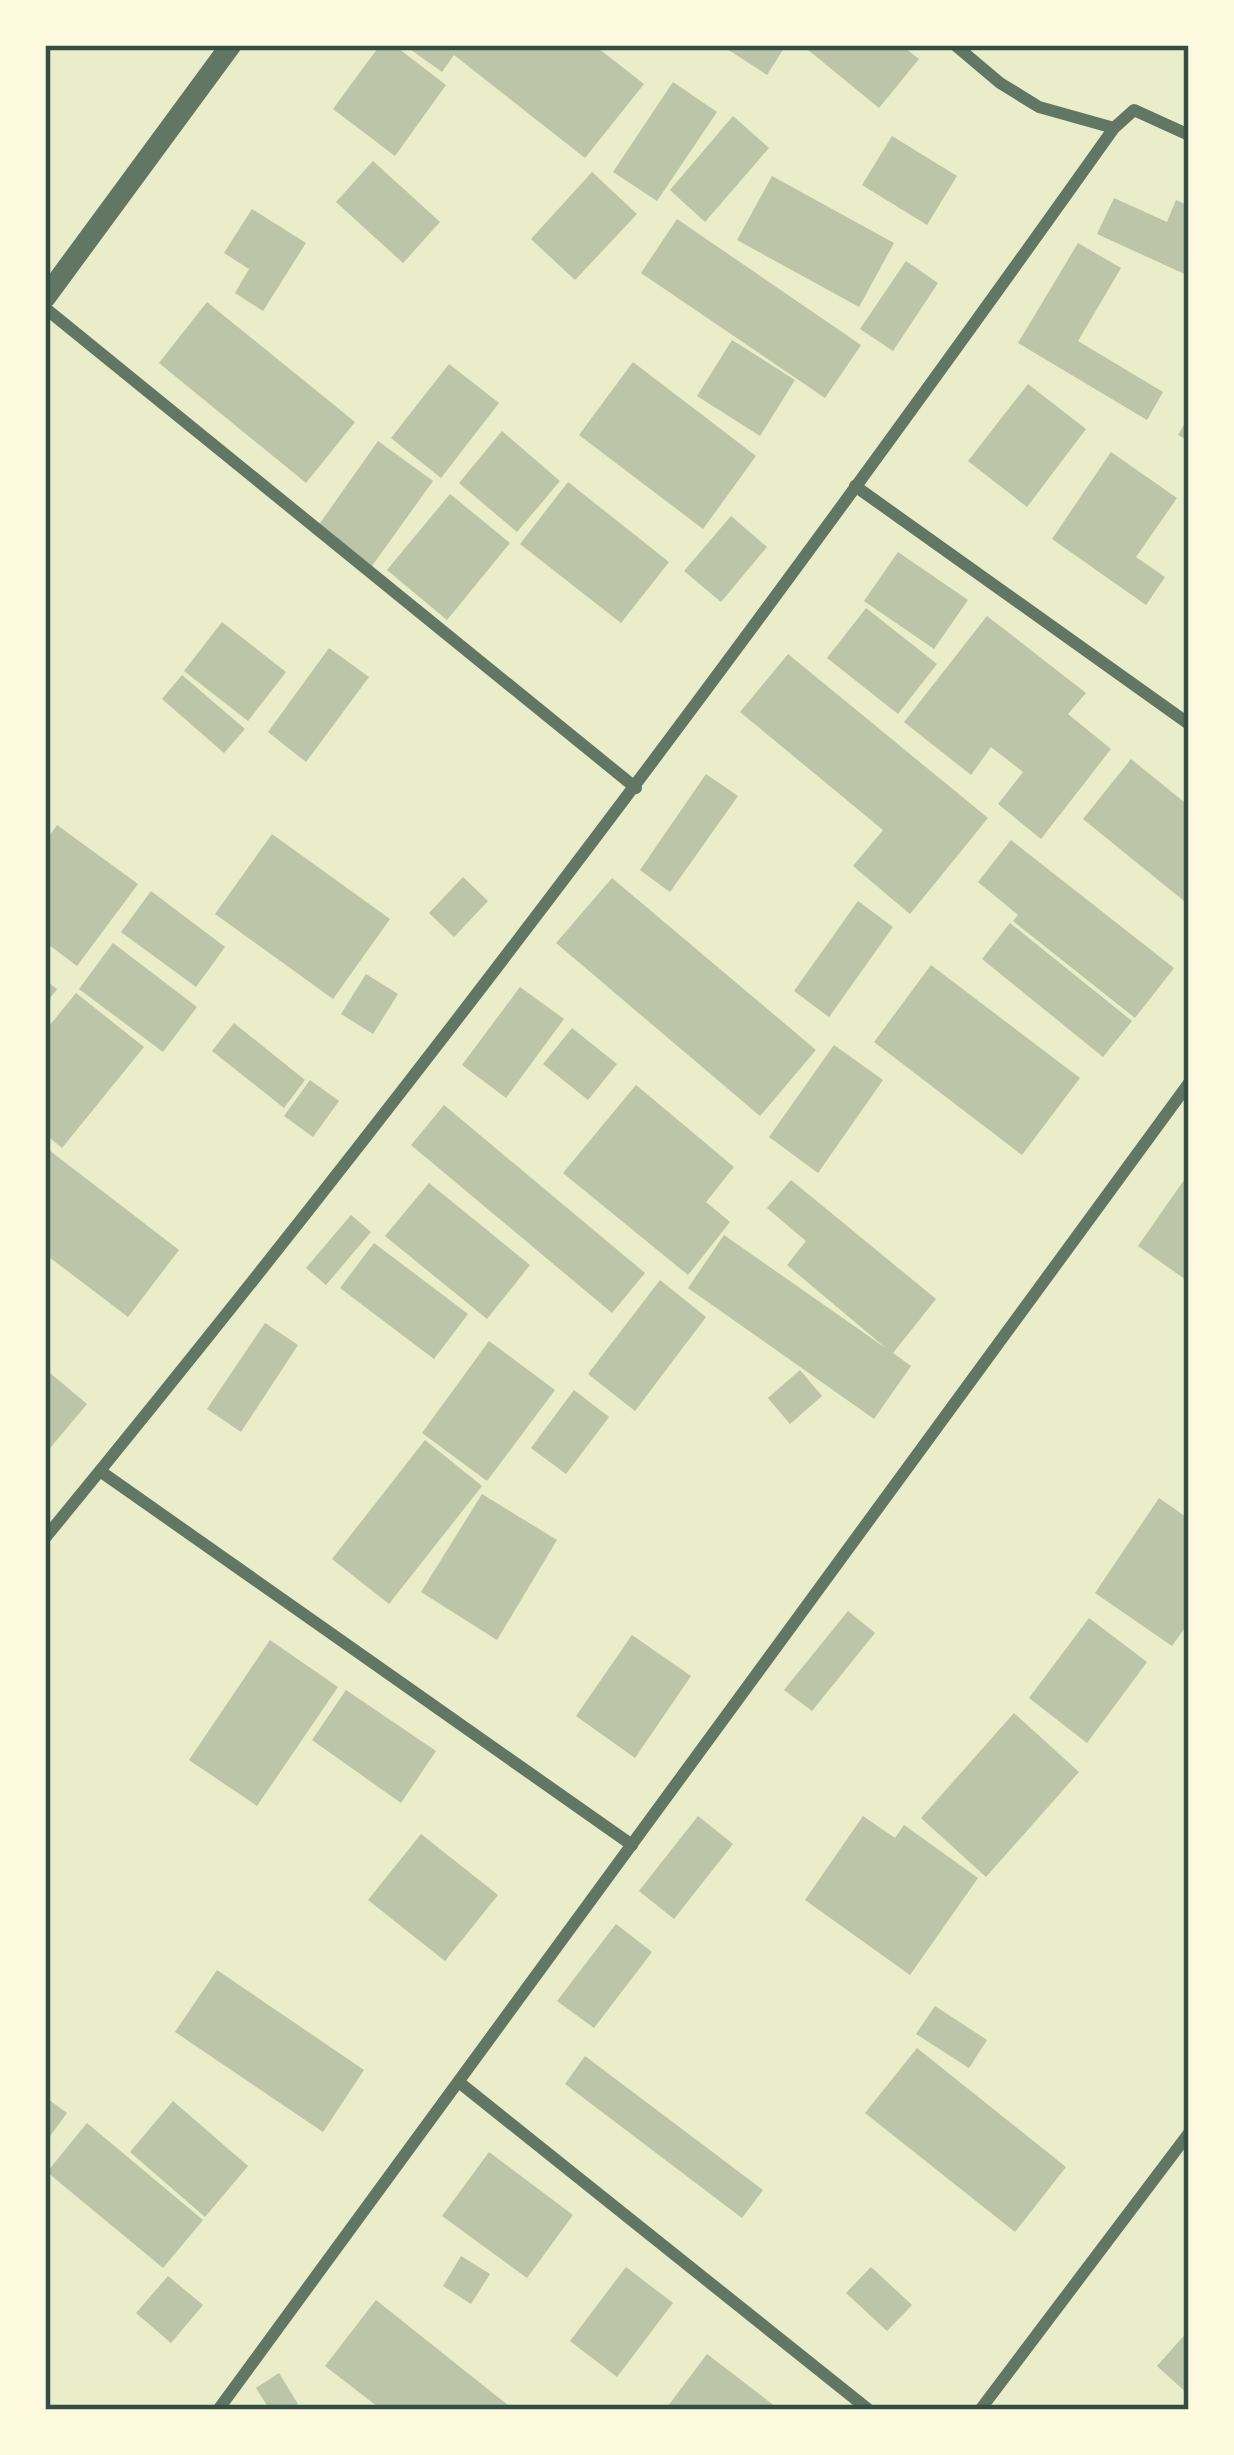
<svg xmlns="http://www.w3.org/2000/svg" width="1234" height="2455" font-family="Arial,sans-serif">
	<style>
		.building { fill: #bcc5a7 }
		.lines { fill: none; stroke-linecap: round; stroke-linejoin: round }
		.minor { stroke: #617663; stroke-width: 12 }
		.tertiary { stroke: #617663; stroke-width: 21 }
		.neatline { fill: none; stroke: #344e41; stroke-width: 4.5 }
	</style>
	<rect width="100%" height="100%" fill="#e9edc9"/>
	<!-- building -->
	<g class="building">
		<polygon points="380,45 394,45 446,85 395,156 333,109"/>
		<polygon points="404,45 594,45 644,84 585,158 454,55 442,72"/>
		<polygon points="721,45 786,45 767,75"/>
		<polygon points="802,45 901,45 919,59 879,108"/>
		<polygon points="673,82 717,112 657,201 613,172"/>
		<polygon points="733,116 769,148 705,222 670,190"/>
		<polygon points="892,136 957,176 927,225 862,185"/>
		<polygon points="373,161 440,222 403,263 336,202"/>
		<polygon points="592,172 637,214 575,280 531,239"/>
		<polygon points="772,176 894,243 859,307 737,240"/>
		<polygon points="1114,198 1167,222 1176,200 1189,206 1189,276 1097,234"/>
		<polygon points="252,209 306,243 263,311 235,293 249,269 224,253"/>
		<polygon points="677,219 861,345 825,398 641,273"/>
		<polygon points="1078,243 1121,268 1078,341 1163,392 1147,420 1018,343"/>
		<polygon points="906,261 938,283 893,351 860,329"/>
		<polygon points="207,302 355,422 306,483 159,363"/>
		<polygon points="732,340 795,380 760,436 697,396"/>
		<polygon points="633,362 756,456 703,529 579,435"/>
		<polygon points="449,364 499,403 441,478 391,438"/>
		<polygon points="1028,384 1086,429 1027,507 968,461"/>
		<polygon points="1189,416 1189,441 1178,435"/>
		<polygon points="502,431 560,481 517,532 459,483"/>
		<polygon points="378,441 433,481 372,566 318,526"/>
		<polygon points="1111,452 1177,498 1136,557 1165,577 1146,605 1052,539"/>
		<polygon points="568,482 669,562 621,623 520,544"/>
		<polygon points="450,494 510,543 447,620 387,570"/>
		<polygon points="731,516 767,547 721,602 684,571"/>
		<polygon points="898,552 968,600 934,649 864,601"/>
		<polygon points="866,608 937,664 898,714 827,658"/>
		<polygon points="987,616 1086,693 1068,714 1111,749 1041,839 998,804 1023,772 991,747 971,775 904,722"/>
		<polygon points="222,622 286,672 248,721 184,671"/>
		<polygon points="329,648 369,677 306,762 268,732"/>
		<polygon points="788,654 988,818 910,914 853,866 883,830 740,712"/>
		<polygon points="182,675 245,729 224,753 162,699"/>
		<polygon points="1131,759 1189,806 1189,905 1083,819"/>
		<polygon points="706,774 738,796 670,892 640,870"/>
		<polygon points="57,825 138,884 77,966 45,942 45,842"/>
		<polygon points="272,834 390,919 333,999 215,914"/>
		<polygon points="1011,840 1174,968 1135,1018 1013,921 1018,915 978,882"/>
		<polygon points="463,877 488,901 454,937 429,913"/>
		<polygon points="612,878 816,1050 760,1116 556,943"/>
		<polygon points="151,891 225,947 196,987 121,932"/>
		<polygon points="858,901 893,927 829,1017 794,991"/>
		<polygon points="1010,923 1132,1021 1103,1057 982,959"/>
		<polygon points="113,943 197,1007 163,1052 79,989"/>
		<polygon points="931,965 1080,1078 1022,1155 874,1042"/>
		<polygon points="366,974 398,994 373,1034 341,1014"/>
		<polygon points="45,980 57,989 45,1005"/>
		<polygon points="520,987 564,1019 506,1098 462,1065"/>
		<polygon points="76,993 144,1047 62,1148 45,1134 45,1031"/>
		<polygon points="234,1023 305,1080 284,1108 212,1051"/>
		<polygon points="572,1028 617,1064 588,1100 543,1064"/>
		<polygon points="834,1045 883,1080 818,1173 769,1137"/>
		<polygon points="310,1080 339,1101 313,1137 284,1116"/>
		<polygon points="636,1085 734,1167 706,1202 730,1222 688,1275 563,1173"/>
		<polygon points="444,1105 645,1273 612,1313 411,1145"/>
		<polygon points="45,1147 179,1250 128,1317 45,1254"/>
		<polygon points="1189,1173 1189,1282 1138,1246"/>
		<polygon points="791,1180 936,1299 893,1353 911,1366 874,1419 688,1288 724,1235 887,1349 787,1265 806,1241 767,1208"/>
		<polygon points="429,1183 530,1265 487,1319 385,1236"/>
		<polygon points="351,1215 371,1232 326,1285 306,1268"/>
		<polygon points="374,1243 468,1314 434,1359 340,1288"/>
		<polygon points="660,1280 706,1317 635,1411 588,1374"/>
		<polygon points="265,1323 298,1345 241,1432 207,1409"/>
		<polygon points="489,1341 555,1390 487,1481 422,1433"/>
		<polygon points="800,1370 822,1396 790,1424 768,1398"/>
		<polygon points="50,1373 87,1404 45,1454 45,1379"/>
		<polygon points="574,1390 609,1417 566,1474 531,1448"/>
		<polygon points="425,1440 482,1486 389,1604 332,1559"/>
		<polygon points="482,1494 557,1540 497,1640 421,1592"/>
		<polygon points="1159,1498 1189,1519 1189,1622 1172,1646 1095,1593"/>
		<polygon points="848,1611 875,1633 812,1711 784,1690"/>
		<polygon points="1089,1618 1147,1662 1087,1743 1029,1698"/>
		<polygon points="632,1635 691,1676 635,1758 576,1716"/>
		<polygon points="270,1640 338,1687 257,1806 189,1760"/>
		<polygon points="346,1690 436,1751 401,1803 312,1740"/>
		<polygon points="1014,1713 1079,1772 986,1877 921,1818"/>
		<polygon points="698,1816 733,1844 674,1919 639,1891"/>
		<polygon points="863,1816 895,1838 904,1825 978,1878 910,1975 805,1900"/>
		<polygon points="421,1834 498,1895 445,1961 368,1900"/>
		<polygon points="616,1924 652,1952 594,2028 557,2001"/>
		<polygon points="217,1970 364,2070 323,2132 175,2032"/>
		<polygon points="935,2006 987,2040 969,2068 916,2034"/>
		<polygon points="917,2048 1066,2167 1015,2232 865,2113"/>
		<polygon points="585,2056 763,2190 742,2218 565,2084"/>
		<polygon points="45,2097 67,2113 45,2143"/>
		<polygon points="173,2101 248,2166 205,2217 130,2152"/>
		<polygon points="87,2123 203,2220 163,2268 47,2172"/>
		<polygon points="489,2152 573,2215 527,2278 442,2216"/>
		<polygon points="461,2256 490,2274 471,2304 443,2286"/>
		<polygon points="626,2267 673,2303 617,2377 570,2341"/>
		<polygon points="871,2267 912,2305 887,2331 846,2293"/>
		<polygon points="168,2276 203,2305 171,2343 136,2313"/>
		<polygon points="376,2300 514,2410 382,2410 325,2366"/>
		<polygon points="1189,2330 1189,2395 1157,2366"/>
		<polygon points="707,2354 780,2410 665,2410"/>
		<polygon points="279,2373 298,2404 289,2410 270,2410 256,2388"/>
	</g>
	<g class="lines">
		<!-- minor -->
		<g class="minor">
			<polyline points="955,45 1000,83 1039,107 1114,128"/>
			<polyline points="45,308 636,788"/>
			<polyline points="855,486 1189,724"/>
			<polyline points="100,1471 632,1845"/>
			<path d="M45,1538C420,1082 772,609 1114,128L1134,110L1189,135"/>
			<polyline points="460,2083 869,2410"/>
			<polyline points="218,2410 1189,1083"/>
			<polyline points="980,2410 1189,2133"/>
		</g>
		<!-- tertiary -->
		<polyline class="tertiary" points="45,298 231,45"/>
	</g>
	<!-- border -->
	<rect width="1234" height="2455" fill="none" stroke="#fefae0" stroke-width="96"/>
	<rect x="48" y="48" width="1138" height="2359" class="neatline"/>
</svg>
